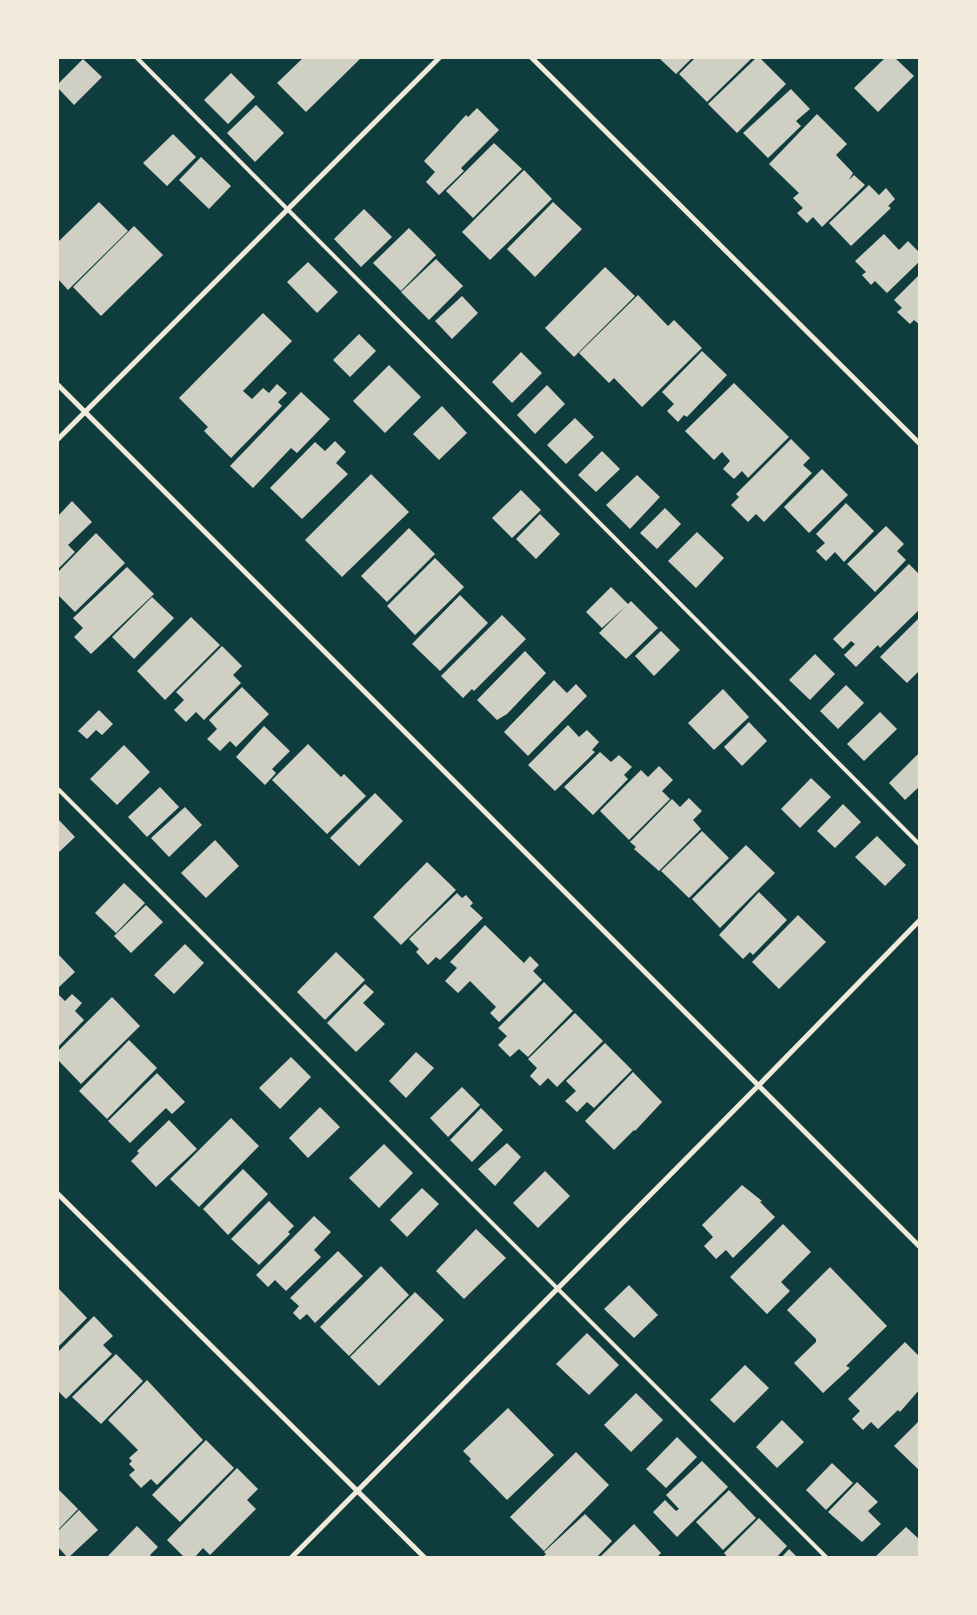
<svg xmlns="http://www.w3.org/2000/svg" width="977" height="1615" font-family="'Titillium Web',sans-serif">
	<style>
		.building { fill: #cfcfc3 }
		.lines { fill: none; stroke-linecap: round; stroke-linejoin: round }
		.service { stroke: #f1e9da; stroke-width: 4 }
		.minor { stroke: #f1e9da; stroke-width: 5 }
	</style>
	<rect width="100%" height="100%" fill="#0f3d3e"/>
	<!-- building -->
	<g class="building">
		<polygon points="303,58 361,58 306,112 277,83"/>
		<polygon points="659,58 692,58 676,74"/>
		<polygon points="695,58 752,58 707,102 679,74"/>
		<polygon points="756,58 760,58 786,84 737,133 708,104"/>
		<polygon points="885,58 895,58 914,76 878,112 854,88"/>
		<polygon points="83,59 102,77 74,105 58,88 58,84"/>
		<polygon points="231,73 255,97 228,124 204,100"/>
		<polygon points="791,89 810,109 796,121 801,126 768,158 743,133"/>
		<polygon points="256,105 284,133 255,162 227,133"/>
		<polygon points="477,108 499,130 461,168 464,171 439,195 426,182 435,172 424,161 466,115 468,117"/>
		<polygon points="817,114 847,144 836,155 853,173 849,180 854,175 865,185 822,227 813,217 807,223 797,213 803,208 793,198 799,193 769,164"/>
		<polygon points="173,134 196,157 167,186 143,163"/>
		<polygon points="494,143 522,169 473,218 446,191"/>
		<polygon points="201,157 231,186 209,209 179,180"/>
		<polygon points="524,170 552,199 490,260 462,232"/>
		<polygon points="869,185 879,195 886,188 895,199 888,206 891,208 851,246 829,223"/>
		<polygon points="99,202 128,231 68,290 58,279 58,242"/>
		<polygon points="553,202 582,229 535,277 507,249"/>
		<polygon points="364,209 392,237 361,267 334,239"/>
		<polygon points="134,226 163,255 101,316 73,287"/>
		<polygon points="409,228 436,255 401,291 373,263"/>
		<polygon points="884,234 899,250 908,241 920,253 920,261 887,293 875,281 871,285 862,275 866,272 855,261"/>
		<polygon points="436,259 463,286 429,320 401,292"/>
		<polygon points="308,262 338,292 317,313 287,282"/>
		<polygon points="605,267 635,296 574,357 545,328"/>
		<polygon points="920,274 920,325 914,320 910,324 897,312 902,308 894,300"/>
		<polygon points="638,295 668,326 674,320 702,348 642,407 614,378 609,383 579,353"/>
		<polygon points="462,296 478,313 452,339 435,321"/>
		<polygon points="263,313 292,341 243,391 252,399 263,388 269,393 277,384 287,393 278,402 282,406 231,458 204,431 208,427 179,398"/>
		<polygon points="359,334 376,351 350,377 333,360"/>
		<polygon points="702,351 727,375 687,417 684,415 678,422 667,411 674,404 662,392"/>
		<polygon points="521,352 542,373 512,403 492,382"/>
		<polygon points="389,365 421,397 385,433 353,401"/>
		<polygon points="734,383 789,437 748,478 742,471 734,479 723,469 730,461 722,452 714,460 685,431"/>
		<polygon points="547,385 565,404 535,434 517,415"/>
		<polygon points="301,392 330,419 297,453 291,448 253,488 230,466"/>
		<polygon points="442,406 467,433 439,460 413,434"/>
		<polygon points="575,418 594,437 566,464 547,445"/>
		<polygon points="791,439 810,458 803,465 812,473 764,522 756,514 748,522 731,505 739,497 736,494"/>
		<polygon points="335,441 346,452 336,463 348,474 302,519 270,488 315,442 325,451"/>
		<polygon points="602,451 620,469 596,492 578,475"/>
		<polygon points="822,469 848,495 809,533 784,507"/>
		<polygon points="371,474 409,512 342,577 305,540"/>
		<polygon points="637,475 660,497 630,529 606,505"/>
		<polygon points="521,490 541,510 512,538 492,518"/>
		<polygon points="72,501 92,522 68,545 75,552 58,569 58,516"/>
		<polygon points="846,503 874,531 844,562 835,552 826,561 816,551 825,543 816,534"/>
		<polygon points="665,508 681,524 657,549 640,533"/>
		<polygon points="540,514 560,534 536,559 516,539"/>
		<polygon points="886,526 904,544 897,551 906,560 875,592 847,564"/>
		<polygon points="409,528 435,554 387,602 361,576"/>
		<polygon points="697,532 724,558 696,588 668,561"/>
		<polygon points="96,533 125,563 75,612 58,595 58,572"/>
		<polygon points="435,558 464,587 415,635 387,606"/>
		<polygon points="909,564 920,575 920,609 880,648 878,645 856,667 844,655 855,644 851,641 843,649 833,639"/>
		<polygon points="127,567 154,594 91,654 74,637 83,628 73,618"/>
		<polygon points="611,587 628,604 631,601 658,628 626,659 599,633 626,606 602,628 586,612"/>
		<polygon points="460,595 488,623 440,671 412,644"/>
		<polygon points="152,597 174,618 134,659 112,637"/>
		<polygon points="502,615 526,639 474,691 472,689 463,698 441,676"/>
		<polygon points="191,617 220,645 165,700 137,671"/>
		<polygon points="920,617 920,670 907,683 880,657"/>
		<polygon points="661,631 680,650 654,676 635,656"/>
		<polygon points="222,646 242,666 233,675 241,683 204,720 196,712 186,722 174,710 184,700 176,692"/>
		<polygon points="525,651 546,673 507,714 497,720 477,700"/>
		<polygon points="815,654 835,674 810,700 789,680"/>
		<polygon points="554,680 567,693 576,684 587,696 528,756 504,732"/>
		<polygon points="846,685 864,703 838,729 820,711"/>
		<polygon points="242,687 269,714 236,747 230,741 220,751 207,739 217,729 209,720"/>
		<polygon points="723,689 749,717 714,750 688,723"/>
		<polygon points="99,710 113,724 102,735 96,730 87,739 78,731"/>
		<polygon points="880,712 897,729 864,761 847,744"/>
		<polygon points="749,722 767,741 742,766 724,747"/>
		<polygon points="568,725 579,737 587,730 599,742 592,750 595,752 555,791 528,765"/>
		<polygon points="264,726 290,751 272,769 276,773 265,785 236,757"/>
		<polygon points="308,744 341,777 344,774 366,796 327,834 272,780"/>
		<polygon points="124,745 150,772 117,805 90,779"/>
		<polygon points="600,752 611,762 619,755 632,767 624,775 628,779 593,815 564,787"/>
		<polygon points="918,754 920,786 905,800 889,783"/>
		<polygon points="659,766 673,780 662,791 670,799 629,840 600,811 641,770 648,777"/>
		<polygon points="811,778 831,797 800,828 781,809"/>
		<polygon points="160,787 179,807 147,837 128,817"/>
		<polygon points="375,793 403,821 359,866 330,838"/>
		<polygon points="689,798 702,811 693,820 701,829 659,871 634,849 636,847 630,842 672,799 680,807"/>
		<polygon points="843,804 861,822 835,848 817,831"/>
		<polygon points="185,807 202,825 169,857 151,838"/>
		<polygon points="58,819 75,837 58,853"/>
		<polygon points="702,831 729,858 689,898 661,871"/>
		<polygon points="877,836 906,865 885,886 855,857"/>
		<polygon points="215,840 239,866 206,898 181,873"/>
		<polygon points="746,845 775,873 720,928 692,899"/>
		<polygon points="427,862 456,890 401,945 373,917"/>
		<polygon points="124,883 145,903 116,933 95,913"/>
		<polygon points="759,892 787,920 753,955 750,952 743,959 719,935"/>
		<polygon points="457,893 462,898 466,895 473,903 470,906 483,918 440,960 436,957 428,965 416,952 419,949 409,939"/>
		<polygon points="146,905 163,922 131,953 114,936"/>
		<polygon points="798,915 826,942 779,989 752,962"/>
		<polygon points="485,925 524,963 530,956 539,965 533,971 542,980 499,1022 490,1013 496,1007 470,981 458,993 445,981 457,968 450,962"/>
		<polygon points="185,944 204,963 174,994 154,975"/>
		<polygon points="336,952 365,980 325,1020 297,992"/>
		<polygon points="58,954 75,972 58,988"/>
		<polygon points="544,982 573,1011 528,1057 519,1049 510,1057 498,1045 507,1036 498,1028"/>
		<polygon points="365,984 374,992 363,1003 385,1024 356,1052 327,1023"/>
		<polygon points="58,994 65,1001 72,994 82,1003 75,1011 84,1020 58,1047"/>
		<polygon points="112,997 140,1026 81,1084 58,1060 58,1051"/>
		<polygon points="575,1013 603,1041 557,1087 548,1078 540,1086 530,1076 537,1068 528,1059"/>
		<polygon points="129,1040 157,1068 107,1119 79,1091"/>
		<polygon points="605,1043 632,1070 594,1108 587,1102 577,1112 565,1101 576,1091 566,1081"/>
		<polygon points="416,1052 434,1068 406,1098 389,1081"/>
		<polygon points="291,1057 311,1077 280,1109 259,1088"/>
		<polygon points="633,1072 662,1102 635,1131 634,1130 614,1150 585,1121"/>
		<polygon points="157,1073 185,1102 172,1114 166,1108 130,1143 108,1121"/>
		<polygon points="462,1087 480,1105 448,1137 430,1118"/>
		<polygon points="320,1107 340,1127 308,1158 289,1138"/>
		<polygon points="481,1108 503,1130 472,1162 450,1140"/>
		<polygon points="231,1118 259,1146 199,1207 170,1179"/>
		<polygon points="169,1120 197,1149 156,1187 131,1161 139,1153 137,1151"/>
		<polygon points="507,1143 521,1157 495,1186 478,1169"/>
		<polygon points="384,1144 413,1173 379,1208 349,1178"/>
		<polygon points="243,1169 268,1194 228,1235 203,1209"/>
		<polygon points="545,1171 570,1196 538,1228 513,1203"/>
		<polygon points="742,1185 762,1201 760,1202 775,1217 733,1258 726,1250 716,1259 704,1246 713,1237 702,1225"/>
		<polygon points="422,1188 439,1204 407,1237 390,1220"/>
		<polygon points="269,1201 294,1226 288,1232 290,1234 259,1265 231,1239"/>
		<polygon points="314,1216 331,1232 314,1250 321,1257 286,1291 275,1280 268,1287 256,1275"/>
		<polygon points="783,1224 811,1252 781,1282 790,1291 767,1314 730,1277"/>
		<polygon points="476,1229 506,1258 464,1299 436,1271"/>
		<polygon points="338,1251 363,1276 315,1323 307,1314 300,1320 293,1313 299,1306 290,1298"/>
		<polygon points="381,1266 409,1295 349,1356 320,1327"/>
		<polygon points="830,1267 887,1326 846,1366 850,1368 823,1393 794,1363 816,1342 816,1339 787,1310"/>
		<polygon points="629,1285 658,1315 634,1338 604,1309"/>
		<polygon points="59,1289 87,1318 58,1347 58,1291"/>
		<polygon points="415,1292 444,1320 379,1386 350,1357"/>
		<polygon points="94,1316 113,1336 103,1345 112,1354 66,1399 58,1391 58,1352"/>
		<polygon points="587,1333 619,1365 589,1395 556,1364"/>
		<polygon points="905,1342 920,1357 920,1389 900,1412 898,1410 878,1429 871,1422 863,1430 852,1419 860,1411 848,1399"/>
		<polygon points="116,1354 143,1381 101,1424 72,1397"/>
		<polygon points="745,1365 769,1388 734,1423 710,1400"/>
		<polygon points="147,1380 203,1440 157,1485 151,1479 141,1488 129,1475 135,1470 129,1464 132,1461 129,1458 138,1450 108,1420"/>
		<polygon points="636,1393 663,1420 631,1452 604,1425"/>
		<polygon points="508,1408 554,1455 507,1500 469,1461 471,1459 463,1451"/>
		<polygon points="782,1420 804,1442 777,1468 756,1447"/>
		<polygon points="920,1420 920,1471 894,1446"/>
		<polygon points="677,1437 697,1457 666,1488 646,1469"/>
		<polygon points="206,1440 234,1468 180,1522 152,1495"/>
		<polygon points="576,1452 609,1485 544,1551 510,1517"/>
		<polygon points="702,1461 728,1487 677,1537 653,1512 665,1500 676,1511 679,1509 666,1495"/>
		<polygon points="832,1463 853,1483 826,1510 806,1490"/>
		<polygon points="237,1468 258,1489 247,1500 256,1509 210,1555 203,1548 194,1558 185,1558 167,1540"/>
		<polygon points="857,1482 878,1502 868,1511 881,1524 862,1542 828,1512"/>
		<polygon points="58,1489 78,1509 58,1530"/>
		<polygon points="729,1490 756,1518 723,1550 696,1522"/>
		<polygon points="79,1510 98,1530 68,1558 58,1547 58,1531"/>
		<polygon points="585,1514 612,1541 596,1558 542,1558 546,1554 544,1552"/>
		<polygon points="759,1518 787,1546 776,1558 728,1558 724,1553"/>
		<polygon points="634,1524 661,1553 656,1558 599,1558"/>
		<polygon points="137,1526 158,1547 150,1555 152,1558 106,1558"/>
		<polygon points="906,1527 920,1540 920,1558 874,1558"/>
		<polygon points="789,1549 798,1558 781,1558"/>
	</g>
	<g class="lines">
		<!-- service -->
		<g class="service">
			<polyline points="137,58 920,845"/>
			<polyline points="58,789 827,1558"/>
		</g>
		<!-- minor -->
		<g class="minor">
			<polyline points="532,58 920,444"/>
			<polyline points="58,385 920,1247"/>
			<polyline points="58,439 439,58"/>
			<polyline points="58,1194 425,1558"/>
			<polyline points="291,1558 758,1086 920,920"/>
		</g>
	</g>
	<!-- border -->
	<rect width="977" height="1615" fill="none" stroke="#f1e9da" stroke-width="118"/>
</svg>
